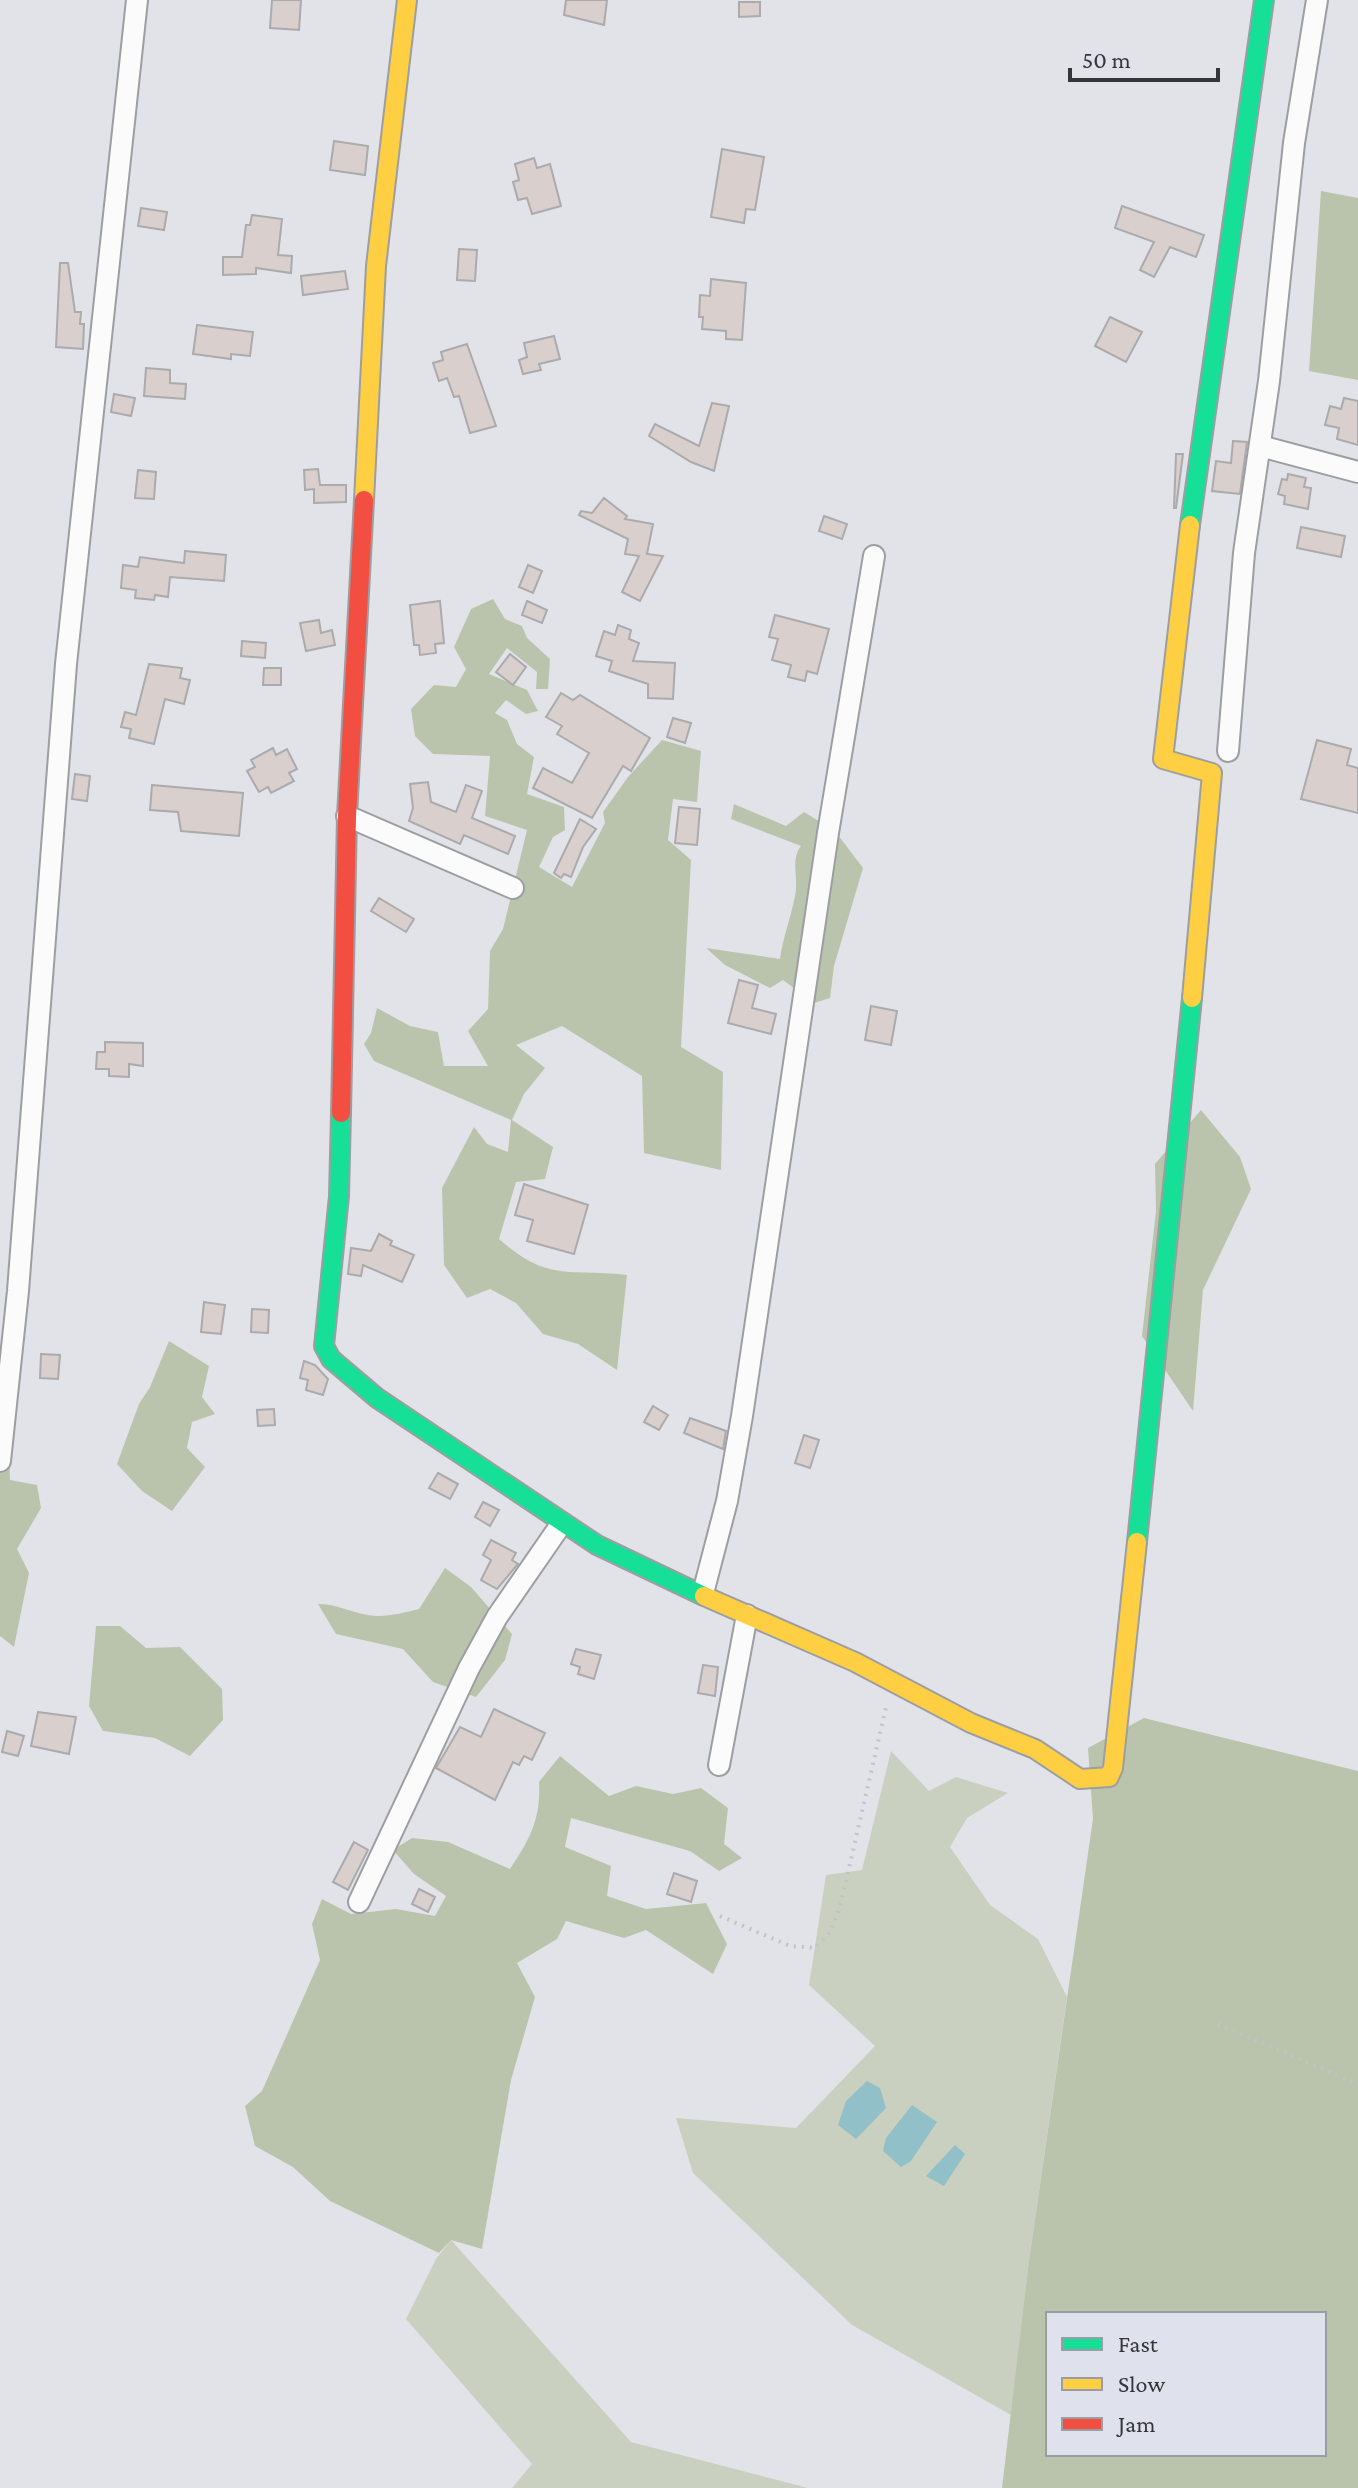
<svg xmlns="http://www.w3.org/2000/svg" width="1358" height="2488" font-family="'Crimson Pro',serif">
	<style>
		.green { fill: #c9d0bf }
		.forest { fill: #bac4ac; fill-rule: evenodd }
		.water { fill: #92c0c8 }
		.building { fill: #d9cfcd; stroke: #abaaac; stroke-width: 2 }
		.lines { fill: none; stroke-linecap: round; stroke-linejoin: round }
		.street-casing { stroke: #9d9ea2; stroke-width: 24 }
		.fast-casing { stroke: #9d9ea2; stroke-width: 22 }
		.slow-casing { stroke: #9d9ea2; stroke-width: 22 }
		.jam-casing { stroke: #9d9ea2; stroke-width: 22 }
		.path { stroke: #c2c3c5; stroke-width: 4; stroke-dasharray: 2 6; stroke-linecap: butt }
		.street { stroke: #fbfbfc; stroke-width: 20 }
		.fast { stroke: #16e098; stroke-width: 18 }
		.slow { stroke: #ffcf43; stroke-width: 18 }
		.jam { stroke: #f24e42; stroke-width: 18 }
	</style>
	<rect width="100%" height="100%" fill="#e2e3e9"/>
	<!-- green -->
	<g class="green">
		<polygon points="891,1751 929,1791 956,1777 1008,1793 967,1818 950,1847 990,1905 1038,1939 1067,1997 1028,2268 1011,2415 852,2325 693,2173 676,2118 796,2128 875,2046 809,1985 826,1875 862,1870"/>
		<polygon points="451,2240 631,2442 808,2488 512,2488 532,2464 406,2319 436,2259"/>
	</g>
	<!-- forest -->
	<g class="forest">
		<polygon points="1321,191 1358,198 1358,380 1309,371"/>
		<path d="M493,599L505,619L522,626L527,638L550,659L548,689H536L537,672L507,648L489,674L527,690L538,711L526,714L506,700L495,713L507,720L517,744L534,757L527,794L564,807L565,830L553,837L539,867L572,887L605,823L603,812L628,777L662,740L701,751L697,802L673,799L668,840L691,860L681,1047L723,1072L721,1170L644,1153L642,1076L562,1026L516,1045L545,1068L524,1094L512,1120L553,1147L545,1179L516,1182L499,1239C549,1283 567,1268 627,1275L617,1370L578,1344L543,1334L516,1303L490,1289L467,1298L444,1265L442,1188L474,1127L487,1144L508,1152L511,1120L374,1061L364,1044L371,1033L377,1008L410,1026L438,1032L444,1066H488L468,1031L488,1009L490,951L503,929L527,830L485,816L490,756L433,754L415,736L411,709L434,685L456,687L466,669L454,647L471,609Z"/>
		<path d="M734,804L786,826L804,812L835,831L863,868L834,966L830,998L814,1003L783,980L770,988L725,965L706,948L780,959C783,937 791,917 795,896C799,879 790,860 801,846L731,819Z"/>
		<polygon points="1201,1110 1240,1157 1251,1189 1203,1290 1193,1411 1142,1336 1156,1211 1155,1164"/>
		<polygon points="169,1341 209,1366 202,1397 215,1414 192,1422 187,1448 205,1467 172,1511 142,1491 117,1464 139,1404 150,1387"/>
		<polygon points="0,1447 9,1449 10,1480 37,1485 41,1508 17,1549 29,1573 14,1647 0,1636"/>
		<path d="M445,1568L471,1587L512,1634L505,1660L476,1697L433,1682L403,1649L336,1634L318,1604C337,1604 350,1612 368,1615C385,1618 402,1613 419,1609Z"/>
		<polygon points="96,1626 120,1626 146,1648 180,1647 222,1689 223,1720 190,1756 155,1738 103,1731 89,1706"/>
		<path d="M1144,1718L1358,1771V2488H1002L1028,2268L1093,1819L1088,1748ZM1048,2314H1324V2454H1048Z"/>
		<path d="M560,1756L609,1796L636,1786L673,1794L701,1788L728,1808L724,1844L742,1858L719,1871L690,1851L571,1818L565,1847L611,1866L607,1896L646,1909L706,1903L727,1944L713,1974L646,1930L624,1938L566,1921L557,1939L517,1963L535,1997L511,2080L482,2249L451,2240L439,2253L330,2201L293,2167L255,2146L245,2106L262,2091L320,1960L312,1924L322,1899L351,1914L396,1909L435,1916L446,1896L414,1874L393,1850L412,1838L448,1842L510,1869C530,1839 541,1819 539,1782Z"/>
	</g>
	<!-- water -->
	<g class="water">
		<polygon points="867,2081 880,2088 886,2108 856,2139 838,2125 846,2101"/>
		<polygon points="912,2105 937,2122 911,2161 901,2167 883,2151 886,2138"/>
		<polygon points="955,2145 965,2154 944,2186 926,2176"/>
	</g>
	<!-- building -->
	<g class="building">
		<polygon points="272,0 301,0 299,30 270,28"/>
		<polygon points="566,0 607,0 604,25 564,15"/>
		<polygon points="739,2 760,2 760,16 739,17"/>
		<polygon points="334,141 368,146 365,175 330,170"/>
		<polygon points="722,149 764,157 755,210 746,209 744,223 711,217"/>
		<polygon points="534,158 537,168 550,164 561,206 532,214 527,198 518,200 513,182 519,180 515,164"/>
		<polygon points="1122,206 1204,235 1196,257 1170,247 1154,277 1140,270 1154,242 1115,228"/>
		<polygon points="141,208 167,212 164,230 138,226"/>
		<polygon points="252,215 282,219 278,255 292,256 291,273 256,268 256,274 223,275 223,257 242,257 246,225 250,225"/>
		<polygon points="459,249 477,250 475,281 457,280"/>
		<polygon points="60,263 68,263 75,312 81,312 80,324 84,324 83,349 56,347"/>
		<polygon points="345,271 348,289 303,295 301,276"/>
		<polygon points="711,279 746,283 742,340 726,339 726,331 702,329 703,317 699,317 700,295 710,296"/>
		<polygon points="1110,317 1142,332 1126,362 1095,346"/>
		<polygon points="197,325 253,332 250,356 231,354 231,359 193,354"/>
		<polygon points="554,336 560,359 539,364 541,370 523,374 519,360 527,357 524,343"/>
		<polygon points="467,344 496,426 470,433 459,396 454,397 447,378 439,381 433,363 443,360 441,352"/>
		<polygon points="146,368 170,370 170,383 186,384 185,399 144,396"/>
		<polygon points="114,394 135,398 131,416 111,412"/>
		<polygon points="1344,398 1358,401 1358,445 1337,439 1339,428 1325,425 1330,406 1341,409"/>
		<polygon points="712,403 729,406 714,471 691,462 649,436 655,424 699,446"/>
		<polygon points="1233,441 1247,442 1240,494 1212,491 1216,461 1231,463"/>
		<polygon points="1176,454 1183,454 1176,508 1174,508"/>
		<polygon points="318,469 320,485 346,485 346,502 314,503 314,489 305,490 304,470"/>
		<polygon points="138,470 156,472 154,499 135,498"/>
		<polygon points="1288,474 1306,478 1304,487 1311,488 1308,509 1284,504 1285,496 1278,494 1282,479 1287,480"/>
		<polygon points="604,498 627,516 625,519 653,524 647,554 663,556 640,601 622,592 639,556 625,554 628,539 579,515 581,511 592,513"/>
		<polygon points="824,516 847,524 842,539 819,531"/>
		<polygon points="1301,527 1345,536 1341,557 1297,548"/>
		<polygon points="185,551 226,555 224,581 170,577 168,597 155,595 154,600 135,598 136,590 121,588 123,565 138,567 140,557 184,563"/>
		<polygon points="528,565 542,571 533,593 519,587"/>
		<polygon points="440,601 444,643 435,644 436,653 420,655 419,645 414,645 410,605"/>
		<polygon points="527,601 547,610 542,623 522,615"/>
		<polygon points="775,615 829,629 817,674 807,671 805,681 788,677 791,665 772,660 778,639 769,637"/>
		<polygon points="319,620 321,633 332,630 335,645 306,651 300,623"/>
		<polygon points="618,625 631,630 629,639 639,643 633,661 675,663 673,699 648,698 648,684 609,671 612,661 596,656 604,631 615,635"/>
		<polygon points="242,641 266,643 265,658 241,656"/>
		<polygon points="510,654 526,667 513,685 496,672"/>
		<polygon points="149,664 182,668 180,678 190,680 184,704 165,699 154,744 129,738 131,729 121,727 125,712 136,715"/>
		<polygon points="264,668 281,668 281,685 263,685"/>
		<polygon points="561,693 573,700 580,695 650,738 631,771 623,766 592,818 533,788 543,768 572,783 589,753 557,734 562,726 546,717"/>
		<polygon points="673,718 691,723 685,743 667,737"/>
		<polygon points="1317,740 1351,749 1347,765 1358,768 1358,813 1301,799"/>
		<polygon points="273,748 276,755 287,749 297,769 289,773 294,781 271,793 268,787 259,792 247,771 255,767 251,760"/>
		<polygon points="75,774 90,776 87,801 72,799"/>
		<polygon points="428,782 431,802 456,812 466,785 482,791 472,818 515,836 508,854 464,835 460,844 409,821 413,808 410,784"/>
		<polygon points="152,785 243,793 239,836 181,831 178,812 150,810"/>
		<polygon points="679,807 700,809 697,845 675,843"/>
		<polygon points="580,819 596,829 583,847 571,877 564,874 561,878 554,873"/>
		<polygon points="379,898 414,919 406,932 371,911"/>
		<polygon points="739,980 758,985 752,1008 776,1014 771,1034 728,1023"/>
		<polygon points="871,1006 897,1011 891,1045 865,1040"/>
		<polygon points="105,1042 143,1043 143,1066 129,1064 129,1077 109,1076 109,1069 96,1069 97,1052 105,1052"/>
		<polygon points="524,1184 588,1205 574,1254 527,1241 533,1220 515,1215"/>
		<polygon points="379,1234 392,1241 390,1245 414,1255 402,1282 363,1265 361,1276 348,1274 351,1248 371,1251"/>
		<polygon points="204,1302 225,1305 221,1334 201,1332"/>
		<polygon points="252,1309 269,1310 268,1333 251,1332"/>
		<polygon points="41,1354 60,1355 58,1379 40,1378"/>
		<polygon points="304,1361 315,1365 328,1379 323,1395 306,1390 308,1380 300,1378"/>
		<polygon points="653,1406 668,1415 659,1430 644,1422"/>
		<polygon points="274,1409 275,1425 258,1426 257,1410"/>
		<polygon points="690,1418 726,1431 723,1449 684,1433"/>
		<polygon points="804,1435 819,1440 810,1468 795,1463"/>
		<polygon points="438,1473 458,1484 450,1499 429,1488"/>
		<polygon points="483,1502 499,1510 490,1526 475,1517"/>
		<polygon points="491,1540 516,1553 512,1560 518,1564 497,1589 481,1580 491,1560 483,1555"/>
		<polygon points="576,1649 601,1655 594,1679 578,1674 580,1667 571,1664"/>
		<polygon points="703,1665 718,1667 715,1696 698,1693"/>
		<polygon points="494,1709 545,1733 532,1760 524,1756 519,1765 513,1762 495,1800 436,1768 460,1727 481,1737"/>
		<polygon points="38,1712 76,1717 69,1754 31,1746"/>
		<polygon points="7,1731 24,1736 18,1756 2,1752"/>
		<polygon points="354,1842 368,1850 348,1890 333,1882"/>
		<polygon points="674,1873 697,1881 691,1902 667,1894"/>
		<polygon points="419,1889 435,1897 428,1912 412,1904"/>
	</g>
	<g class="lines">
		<!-- street casing -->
		<g class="street-casing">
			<g id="street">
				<polyline points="1260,446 1358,472"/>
				<polyline points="1228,751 1244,553 1269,381 1294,143 1317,0"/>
				<polyline points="347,816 513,888"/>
				<polyline points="0,1461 18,1291 66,664 137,0"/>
				<polyline points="703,1593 727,1501 742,1416 828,833 874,556"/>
				<polyline points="719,1765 747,1615"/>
				<polyline points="359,1902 469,1668 497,1617 562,1523"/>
			</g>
		</g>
		<!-- fast casing -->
		<g class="fast-casing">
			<g id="fast">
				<polyline points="1190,525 1264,0"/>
				<polyline points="341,1113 339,1196 324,1346 331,1359 377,1398 597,1545 704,1596"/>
				<polyline points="1137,1542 1192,998"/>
			</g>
		</g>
		<!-- slow casing -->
		<g class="slow-casing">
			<g id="slow">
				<polyline points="364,500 376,266 407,0"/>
				<polyline points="1190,525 1163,759 1212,773 1192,998"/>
				<polyline points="704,1596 855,1662 971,1723 1035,1749 1080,1779 1109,1777 1113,1768 1137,1542"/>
			</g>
		</g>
		<!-- jam casing -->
		<g class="jam-casing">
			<polyline id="jam" points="341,1113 347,816 364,500"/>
		</g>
		<!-- path -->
		<g class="path">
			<polyline points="720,1916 790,1946 815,1948 830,1932 840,1907 887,1703"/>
			<polyline points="1218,2024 1358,2084"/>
		</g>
		<!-- street -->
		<use href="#street" class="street"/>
		<!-- fast -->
		<use href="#fast" class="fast"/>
		<!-- slow -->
		<use href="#slow" class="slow"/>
		<!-- jam -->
		<use href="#jam" class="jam"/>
	</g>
	<!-- legend -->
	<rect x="1046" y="2312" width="280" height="144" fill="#dfe2ec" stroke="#9b9da4" stroke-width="2"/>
	<rect x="1062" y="2338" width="40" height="12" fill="#16e098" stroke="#9b9da4" stroke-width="2"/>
	<text x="1118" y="2352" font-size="24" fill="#343539">Fast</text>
	<rect x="1062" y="2378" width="40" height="12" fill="#ffcf43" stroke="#9b9da4" stroke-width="2"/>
	<text x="1118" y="2392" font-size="24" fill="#343539">Slow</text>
	<rect x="1062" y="2418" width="40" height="12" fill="#f24e42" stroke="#9b9da4" stroke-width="2"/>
	<text x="1118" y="2432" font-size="24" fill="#343539">Jam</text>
	<!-- scale -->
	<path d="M1070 68v12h148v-12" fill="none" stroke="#343539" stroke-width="4"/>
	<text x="1082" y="68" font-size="24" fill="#343539" stroke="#dfe2ec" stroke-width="6" paint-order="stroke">50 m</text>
</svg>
